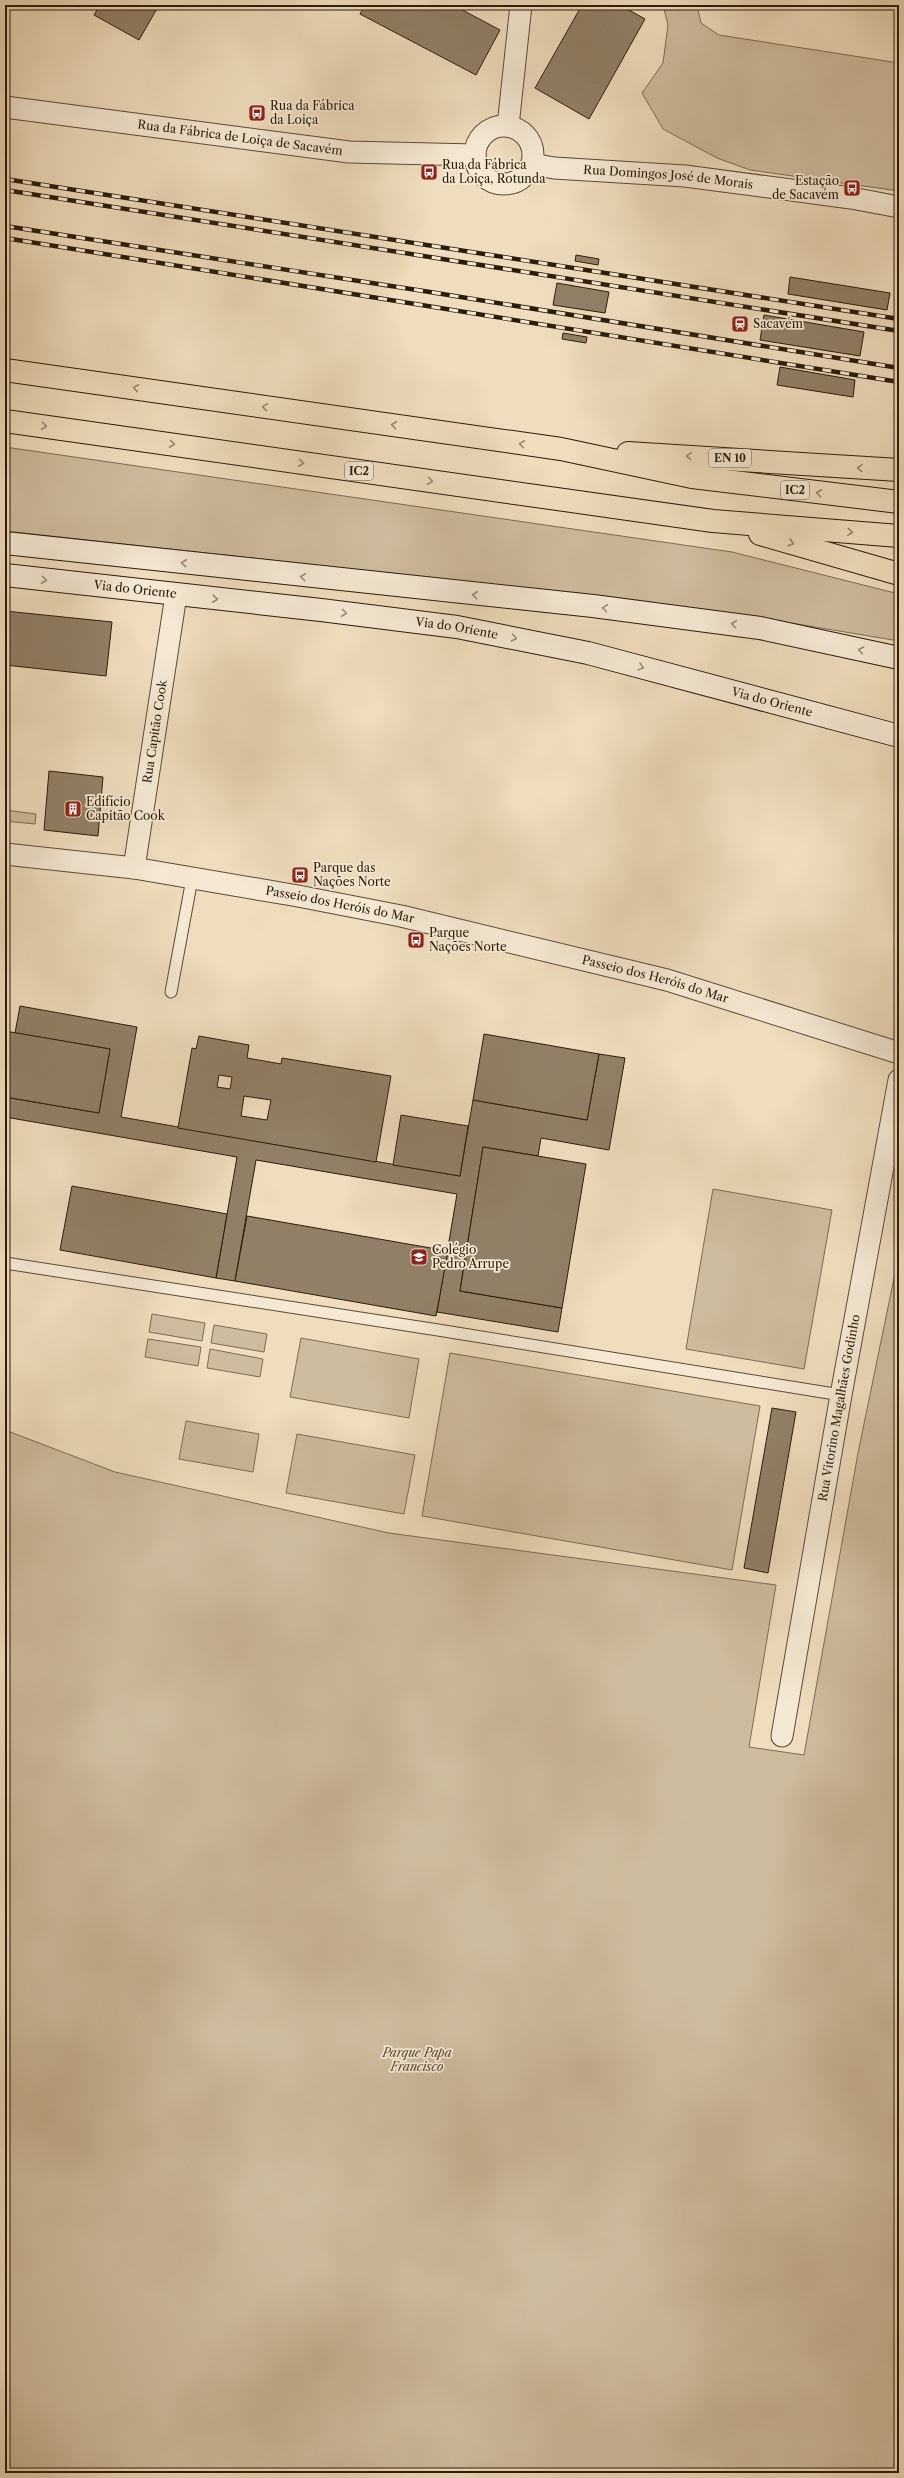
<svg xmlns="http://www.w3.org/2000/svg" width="904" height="2478" font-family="'Libre Caslon Text',serif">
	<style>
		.green { fill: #cebc9e; stroke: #7c6c54 }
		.building { fill: #918067; stroke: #2b1c09; fill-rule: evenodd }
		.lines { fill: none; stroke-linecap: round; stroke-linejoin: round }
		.lane-casing { stroke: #5c4c36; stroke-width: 13 }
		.street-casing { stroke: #5c4c36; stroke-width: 23 }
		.secondary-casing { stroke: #2b1c09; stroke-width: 24 }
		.highway-casing { stroke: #2b1c09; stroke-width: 24 }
		.lane { stroke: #f5e9d4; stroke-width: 11 }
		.street { stroke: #f5e9d4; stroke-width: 21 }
		.secondary { stroke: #f5e9d4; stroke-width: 22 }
		.highway { stroke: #efddbd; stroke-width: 22 }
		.rail-casing { stroke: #2b1c09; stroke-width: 4.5 }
		.rail { stroke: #f5e9d4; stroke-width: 3; stroke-dasharray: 9; stroke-linecap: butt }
		.oneway { stroke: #97866c }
		.oneway2 { stroke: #9a8d79 }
		.labels { text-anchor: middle; stroke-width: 3.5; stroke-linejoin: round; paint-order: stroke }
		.shield { fill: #f5e9d4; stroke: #685a46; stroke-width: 1 }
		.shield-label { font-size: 11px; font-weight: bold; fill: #2b1c09 }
		.poi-label { font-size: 12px; fill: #2b1c09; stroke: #f5e9d4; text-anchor: start }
		.street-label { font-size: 12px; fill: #2b1c09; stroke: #f5e9d4 }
		.park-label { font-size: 12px; font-style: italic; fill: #5c4c36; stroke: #f5e9d4 }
	</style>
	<rect width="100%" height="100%" fill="#efddbd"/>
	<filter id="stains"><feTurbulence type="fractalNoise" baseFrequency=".005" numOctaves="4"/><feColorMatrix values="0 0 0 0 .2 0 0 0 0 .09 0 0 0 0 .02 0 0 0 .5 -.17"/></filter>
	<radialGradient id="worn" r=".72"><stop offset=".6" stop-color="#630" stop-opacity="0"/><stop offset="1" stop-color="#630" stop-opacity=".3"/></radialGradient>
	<!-- green -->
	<g class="green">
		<polygon points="663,5 697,5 701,23 719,35 899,63 899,191 750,170 717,158 663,129 642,93 663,63 668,25"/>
		<polygon points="5,447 732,552 899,594 899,641 761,618 288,562 5,531"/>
		<polygon points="5,810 36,814 35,824 5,821"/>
		<polygon points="713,1189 832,1210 804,1369 686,1349"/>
		<polygon points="899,1254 899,2473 5,2473 5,1430 115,1472 389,1533 776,1585 749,1747 804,1755 858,1453"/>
		<polygon points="152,1314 205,1323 202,1341 149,1332"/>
		<polygon points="214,1325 267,1334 264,1352 211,1343"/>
		<polygon points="301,1338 419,1359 409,1418 290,1397"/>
		<polygon points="148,1339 201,1347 198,1366 145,1357"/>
		<polygon points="210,1349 263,1359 260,1377 207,1368"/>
		<polygon points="450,1353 760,1406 732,1570 422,1516"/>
		<polygon points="186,1421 259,1434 253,1472 179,1459"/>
		<polygon points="297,1434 415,1455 404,1514 286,1493"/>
	</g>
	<!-- building -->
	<g class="building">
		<polygon points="100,5 159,5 139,40 94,15"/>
		<polygon points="365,5 453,5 500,30 476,75 360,14"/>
		<polygon points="582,5 620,5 645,19 589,119 535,88"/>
		<polygon points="576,255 599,259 598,265 575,261"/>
		<polygon points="790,277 890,293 887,310 788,294"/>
		<polygon points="557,283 609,292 605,313 553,305"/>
		<polygon points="764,315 864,332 860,356 760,340"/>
		<polygon points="563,333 587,337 586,343 562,339"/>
		<polygon points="780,367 855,380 853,397 777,385"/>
		<polygon points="5,611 112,622 106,676 5,665"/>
		<polygon points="49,771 103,777 98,836 44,830"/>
		<polygon points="20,1006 137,1027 121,1117 460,1176 473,1100 587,1120 599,1054 625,1058 609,1150 541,1138 538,1156 483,1147 460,1291 562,1308 558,1332 437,1312 457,1194 256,1160 235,1281 216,1278 237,1157 5,1117 5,1097 99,1113 110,1049 15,1033"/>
		<polygon points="5,1031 110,1049 99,1113 5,1097 8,1078 5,1077"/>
		<polygon points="484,1034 599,1054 587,1120 473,1100"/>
		<path d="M199,1036L249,1045L247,1058L281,1064L282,1058L391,1076L376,1162L178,1128L192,1048L196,1049ZM219,1075L232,1077L230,1089L217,1087ZM244,1096L271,1100L267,1120L241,1116Z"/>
		<polygon points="401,1115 468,1126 460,1176 393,1165"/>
		<polygon points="483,1147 586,1164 562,1308 460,1291"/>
		<polygon points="72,1186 227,1214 216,1278 60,1250"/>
		<polygon points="247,1216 448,1251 436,1316 235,1281"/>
		<polygon points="772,1408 796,1412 768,1573 744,1568"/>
	</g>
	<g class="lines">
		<!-- lane casing -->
		<g class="lane-casing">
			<g id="lane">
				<polyline points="171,992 192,879"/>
				<polyline points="5,1263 438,1330 841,1395"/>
			</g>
		</g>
		<!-- street casing -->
		<g class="street-casing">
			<g id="street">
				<path id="s1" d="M5,107L349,152L475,155"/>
				<polyline points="508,126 521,5"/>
				<circle cx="504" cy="155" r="29"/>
				<path id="s2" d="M532,164L554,168L685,176L851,198L899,207"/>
				<path id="s3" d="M5,854L134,868L298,896L401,916L667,980L899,1053"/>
				<path id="s4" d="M134,868L176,595"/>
				<path id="s5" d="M782,1736L841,1395L899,1080"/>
			</g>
		</g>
		<!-- secondary casing -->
		<g class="secondary-casing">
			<g id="secondary">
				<polyline points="5,543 593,606 760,628 899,658"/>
				<path id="s6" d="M5,575L321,610L457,627L588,653L899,736"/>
			</g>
		</g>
		<!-- highway casing -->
		<g class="highway-casing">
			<g id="highway">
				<polyline points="5,370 561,449 692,477 899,502"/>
				<polyline points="5,421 713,521 899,536"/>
				<polyline points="628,453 899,470"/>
				<polyline points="760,534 899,574"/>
			</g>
		</g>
		<!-- lane -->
		<use href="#lane" class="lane"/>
		<!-- street -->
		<use href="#street" class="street"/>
		<!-- secondary -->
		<use href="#secondary" class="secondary"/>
		<!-- highway -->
		<use href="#highway" class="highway"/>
		<!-- rail casing -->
		<g class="rail-casing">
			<g id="rail">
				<polyline points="5,179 899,319"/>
				<polyline points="5,190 899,331"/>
				<polyline points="5,226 430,292 899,368"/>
				<polyline points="5,238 899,382"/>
			</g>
		</g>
		<!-- rail -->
		<use href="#rail" class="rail"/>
	</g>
	<!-- one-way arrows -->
	<defs><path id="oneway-chevron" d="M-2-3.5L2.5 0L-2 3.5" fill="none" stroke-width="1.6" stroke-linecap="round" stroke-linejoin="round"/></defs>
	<g class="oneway">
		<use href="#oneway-chevron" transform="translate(136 388) rotate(-172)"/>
		<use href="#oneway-chevron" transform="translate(265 407) rotate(-172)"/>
		<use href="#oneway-chevron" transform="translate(394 425) rotate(-172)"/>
		<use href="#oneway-chevron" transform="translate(44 426) rotate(8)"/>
		<use href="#oneway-chevron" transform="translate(172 444) rotate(8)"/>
		<use href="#oneway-chevron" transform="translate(522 444) rotate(-172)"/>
		<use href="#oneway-chevron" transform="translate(689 456) rotate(-177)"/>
		<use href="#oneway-chevron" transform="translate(301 463) rotate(8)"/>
		<use href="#oneway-chevron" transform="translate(860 468) rotate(-178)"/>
		<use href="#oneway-chevron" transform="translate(430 481) rotate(8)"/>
		<use href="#oneway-chevron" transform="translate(819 493) rotate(-173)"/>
		<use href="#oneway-chevron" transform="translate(850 532) rotate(5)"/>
		<use href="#oneway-chevron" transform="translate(791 543) rotate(16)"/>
	</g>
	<g class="oneway2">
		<use href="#oneway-chevron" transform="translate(184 563) rotate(-174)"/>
		<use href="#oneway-chevron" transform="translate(303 577) rotate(-174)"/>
		<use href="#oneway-chevron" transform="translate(44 580) rotate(7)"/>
		<use href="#oneway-chevron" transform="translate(475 595) rotate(-174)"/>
		<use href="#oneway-chevron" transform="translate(215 599) rotate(6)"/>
		<use href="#oneway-chevron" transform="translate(605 608) rotate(-173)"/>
		<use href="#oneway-chevron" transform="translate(344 613) rotate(7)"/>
		<use href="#oneway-chevron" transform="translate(734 624) rotate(-173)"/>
		<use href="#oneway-chevron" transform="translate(514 638) rotate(11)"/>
		<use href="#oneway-chevron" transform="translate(861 650) rotate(-168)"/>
		<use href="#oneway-chevron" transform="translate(641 667) rotate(15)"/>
	</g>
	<!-- icons -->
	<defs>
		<g id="bus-square" transform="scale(0.9)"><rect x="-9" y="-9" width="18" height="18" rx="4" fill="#8f2418" stroke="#f5e9d4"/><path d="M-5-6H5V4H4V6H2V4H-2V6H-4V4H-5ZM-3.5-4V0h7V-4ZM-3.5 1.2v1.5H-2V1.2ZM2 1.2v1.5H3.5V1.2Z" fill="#fff"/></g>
		<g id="station-square" transform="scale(0.9)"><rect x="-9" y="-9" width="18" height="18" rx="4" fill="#8f2418" stroke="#f5e9d4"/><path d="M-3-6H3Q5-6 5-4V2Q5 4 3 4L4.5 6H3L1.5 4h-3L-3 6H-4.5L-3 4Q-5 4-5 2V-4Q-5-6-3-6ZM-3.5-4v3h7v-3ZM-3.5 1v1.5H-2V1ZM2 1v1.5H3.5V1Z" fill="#fff"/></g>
		<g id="building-square" transform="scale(0.9)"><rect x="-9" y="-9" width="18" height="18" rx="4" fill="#8f2418" stroke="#f5e9d4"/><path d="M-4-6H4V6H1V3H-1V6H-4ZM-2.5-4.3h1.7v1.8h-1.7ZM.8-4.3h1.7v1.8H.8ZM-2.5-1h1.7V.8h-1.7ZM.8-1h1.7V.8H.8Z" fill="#fff"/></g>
		<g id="school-square" transform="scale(0.9)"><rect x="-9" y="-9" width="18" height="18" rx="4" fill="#8f2418" stroke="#f5e9d4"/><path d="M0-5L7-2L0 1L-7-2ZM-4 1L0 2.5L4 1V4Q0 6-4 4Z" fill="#fff"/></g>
	</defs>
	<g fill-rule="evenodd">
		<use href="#bus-square" x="257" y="113"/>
		<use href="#bus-square" x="429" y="172"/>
		<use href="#bus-square" x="852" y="188"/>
		<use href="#station-square" x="740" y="324"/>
		<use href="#building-square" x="73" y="809"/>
		<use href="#bus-square" x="300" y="875"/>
		<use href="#bus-square" x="416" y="940"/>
		<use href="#school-square" x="419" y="1257"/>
	</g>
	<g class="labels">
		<!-- shield labels -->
		<g class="shield">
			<rect x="709" y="449" width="42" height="18" rx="3"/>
			<rect x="345" y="462" width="28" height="18" rx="3"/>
			<rect x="781" y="481" width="28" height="18" rx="3"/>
		</g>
		<g class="shield-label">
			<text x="730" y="462">EN 10</text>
			<text x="359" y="475">IC2</text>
			<text x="795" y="494">IC2</text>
		</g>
		<!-- poi labels -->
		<g class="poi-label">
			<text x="270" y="110">Rua da Fábrica<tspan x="270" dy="14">da Loiça</tspan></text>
			<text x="442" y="169">Rua da Fábrica<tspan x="442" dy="14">da Loiça, Rotunda</tspan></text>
			<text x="839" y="185" text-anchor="end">Estação<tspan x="839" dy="14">de Sacavém</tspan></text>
			<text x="753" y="328">Sacavém</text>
			<text x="86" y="806">Edifício<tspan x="86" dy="14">Capitão Cook</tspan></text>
			<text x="313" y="872">Parque das<tspan x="313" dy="14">Nações Norte</tspan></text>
			<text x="429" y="937">Parque<tspan x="429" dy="14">Nações Norte</tspan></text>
			<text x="432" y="1254">Colégio<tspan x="432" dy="14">Pedro Arrupe</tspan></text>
		</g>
		<!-- street labels -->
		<g class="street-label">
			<text dy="4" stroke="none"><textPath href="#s1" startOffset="237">Rua da Fábrica de Loiça de Sacavém</textPath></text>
			<text dy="4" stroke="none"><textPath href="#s2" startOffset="137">Rua Domingos José de Morais</textPath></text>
			<text dy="4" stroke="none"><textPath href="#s6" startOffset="131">Via do Oriente</textPath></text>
			<text dy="4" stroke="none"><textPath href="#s6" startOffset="455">Via do Oriente</textPath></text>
			<text dy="4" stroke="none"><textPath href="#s6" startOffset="779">Via do Oriente</textPath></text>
			<text dy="4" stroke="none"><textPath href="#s4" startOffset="138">Rua Capitão Cook</textPath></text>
			<text dy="4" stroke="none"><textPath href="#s3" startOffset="339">Passeio dos Heróis do Mar</textPath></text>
			<text dy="4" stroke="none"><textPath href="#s3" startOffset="663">Passeio dos Heróis do Mar</textPath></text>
			<text dy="4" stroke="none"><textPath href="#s5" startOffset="333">Rua Vitorino Magalhães Godinho</textPath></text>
		</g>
		<!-- park labels -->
		<g class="park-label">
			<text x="417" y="2057">Parque Papa<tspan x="417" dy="14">Francisco</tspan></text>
		</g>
	</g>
	<!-- margin -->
	<rect width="904" height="2478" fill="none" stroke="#efddbd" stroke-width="20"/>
	<rect x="6" y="6" width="892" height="2466" fill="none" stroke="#2b1c09" stroke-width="2"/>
	<rect x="10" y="10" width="884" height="2458" fill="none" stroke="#2b1c09"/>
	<rect width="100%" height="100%" filter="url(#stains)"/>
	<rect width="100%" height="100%" fill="url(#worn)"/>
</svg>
